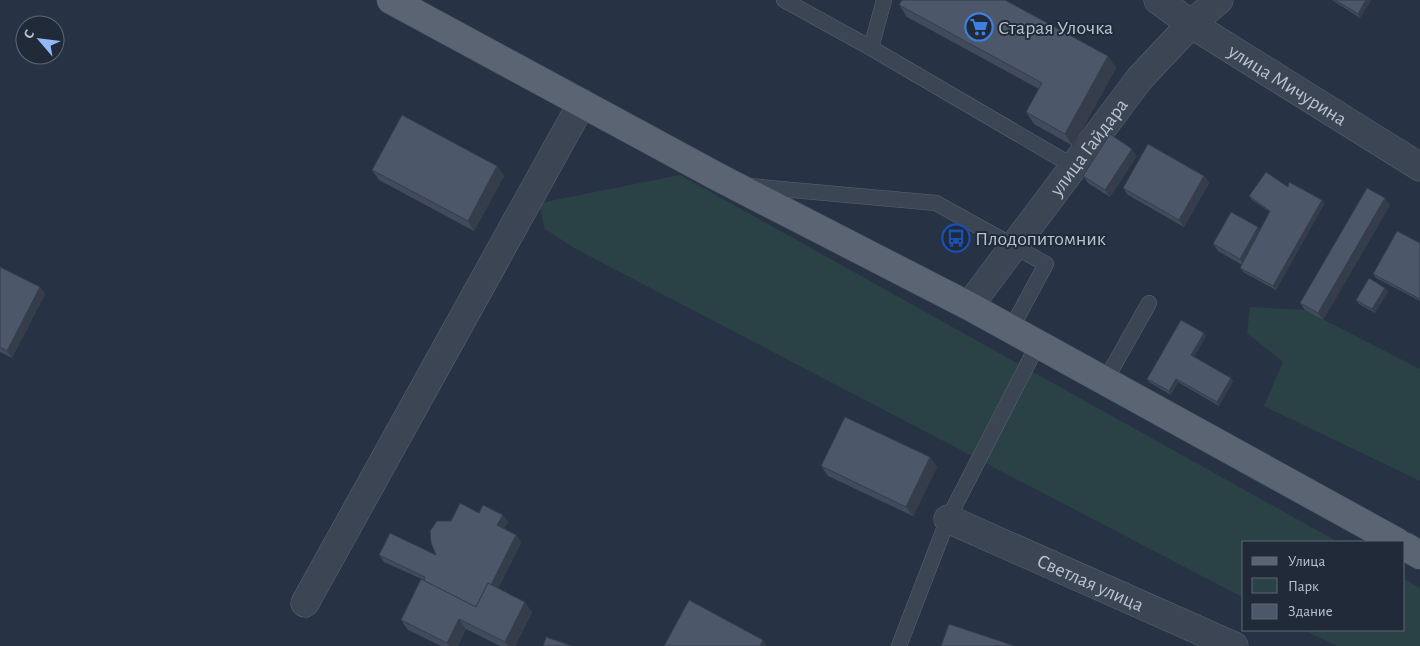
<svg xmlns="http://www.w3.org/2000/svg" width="1420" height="646" font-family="'Alegreya Sans',sans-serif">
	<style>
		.green { fill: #2a4145 }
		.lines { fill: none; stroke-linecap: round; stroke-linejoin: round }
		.service-casing { stroke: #5a6371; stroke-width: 16 }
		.minor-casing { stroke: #5a6371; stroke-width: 29 }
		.primary-casing { stroke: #464e5d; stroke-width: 29 }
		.service { stroke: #3c4553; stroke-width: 15 }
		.minor { stroke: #3c4553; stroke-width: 28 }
		.primary { stroke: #5a6473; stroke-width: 28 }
		.wall { fill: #414b5b }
		.shaded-wall { fill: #353d4a }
		.building { fill: #4c576a; stroke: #353d4a }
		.labels { text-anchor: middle; stroke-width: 4; stroke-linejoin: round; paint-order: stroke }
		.poi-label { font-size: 20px; fill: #b9c1cd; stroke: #202a39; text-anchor: start }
		.street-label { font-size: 20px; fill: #b9c1cd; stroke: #202a39 }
	</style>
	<rect width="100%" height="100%" fill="#273344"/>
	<!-- green -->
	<g class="green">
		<polygon points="680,175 1338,542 1244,542 1244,598 574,248 545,229 539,203"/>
		<polygon points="1250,307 1305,310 1420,369 1420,481 1264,406 1283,362 1247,333"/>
		<polygon points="1404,579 1420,588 1420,646 1337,646 1304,630 1404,630"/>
	</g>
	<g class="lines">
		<!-- service casing -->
		<g class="service-casing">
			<g id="service">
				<polyline points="784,0 871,48"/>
				<polyline points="884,0 871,48 1073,166"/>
				<polyline points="749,186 936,203 1046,264 1011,329"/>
				<polyline points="1105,381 1149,303"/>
				<polyline points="899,646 948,519 1038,344"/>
			</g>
		</g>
		<!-- minor casing -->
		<g class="minor-casing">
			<g id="minor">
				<path id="s1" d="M1158,0L1191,24L1420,167"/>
				<path id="s2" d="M969,306L1140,78L1191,24L1219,0"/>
				<path id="s3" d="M948,519L1234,646"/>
				<polyline points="305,603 582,103"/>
			</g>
		</g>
		<!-- primary casing -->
		<g class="primary-casing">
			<g id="primary">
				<polyline points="391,0 718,177 969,306 1397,542"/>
				<polyline points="1404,546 1420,555"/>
			</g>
		</g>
		<!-- service -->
		<use href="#service" class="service"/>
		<!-- minor -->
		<use href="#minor" class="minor"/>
		<!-- primary -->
		<use href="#primary" class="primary"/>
	</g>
	<!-- wall -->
	<g class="wall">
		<polygon points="1332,0 1371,0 1360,18"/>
		<polygon points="899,5 1108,56 1116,68 1073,146 1034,124 1026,112 1039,89 907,17"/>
		<polygon points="1137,156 1110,197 1088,183 1083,176"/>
		<polygon points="497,166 504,176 474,231 379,180 372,170"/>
		<polygon points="1204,176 1209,183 1184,227 1128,195 1123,188"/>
		<polygon points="1288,187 1322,200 1324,204 1276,290 1243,272 1240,268 1242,265 1218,251 1213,244 1258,227 1260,230 1270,212 1252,200 1249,196"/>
		<polygon points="1390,205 1323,320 1305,310 1300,303"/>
		<polygon points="1420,243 1420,301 1376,278 1373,274"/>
		<polygon points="0,267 40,287 45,294 12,358 0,352"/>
		<polygon points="1388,291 1375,313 1359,304 1356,300"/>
		<polygon points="1204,333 1206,336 1194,357 1233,381 1219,406 1178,382 1171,395 1149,382 1147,379"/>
		<polygon points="930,457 937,467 913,516 828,476 821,466"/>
		<polygon points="479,513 508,522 504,528 516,535 521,542 498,588 532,612 515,646 500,646 466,629 458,646 441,646 408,630 401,620 424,580 384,562 379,555 436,555 451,521"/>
	</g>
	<!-- shaded-wall -->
	<g class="shaded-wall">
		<polygon points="1366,0 1371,0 1360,18 1358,14"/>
		<polygon points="1108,56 1116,68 1073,146 1065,134"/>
		<polygon points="1132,149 1137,156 1110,197 1105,190"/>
		<polygon points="497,166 504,176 474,231 468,221"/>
		<polygon points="1204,176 1209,183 1184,227 1179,220"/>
		<polygon points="1385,198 1390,205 1323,320 1318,313"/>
		<polygon points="1322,200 1324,204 1276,290 1273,286"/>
		<polygon points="1258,227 1263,234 1245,266 1240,259"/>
		<polygon points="40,287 45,294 12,358 7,351"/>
		<polygon points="1385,288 1388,291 1375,313 1372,309"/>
		<polygon points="1204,333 1206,336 1193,359 1191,355"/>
		<polygon points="1231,378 1233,381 1219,406 1217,402"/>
		<polygon points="1176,379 1178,382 1171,395 1169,391"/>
		<polygon points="930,457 937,467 913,516 906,507"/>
		<polygon points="503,515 508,522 502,532 497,525"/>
		<polygon points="516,535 521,542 483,617 478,610"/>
		<polygon points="525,602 532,612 515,646 508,646 505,642"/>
		<polygon points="459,619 466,629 458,646 450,646 447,643"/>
		<polygon points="763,640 767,646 760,646"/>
	</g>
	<!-- building -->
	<g class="building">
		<polygon points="902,0 1005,0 1108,56 1065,134 1026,112 1042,83 899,5"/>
		<polygon points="1335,0 1366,0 1358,14"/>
		<polygon points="402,115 497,166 468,221 372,170"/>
		<polygon points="1110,134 1132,149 1105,190 1083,176"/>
		<polygon points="1148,144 1204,176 1179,220 1123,188"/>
		<polygon points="1266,172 1288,187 1289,182 1322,200 1273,286 1240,268 1270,211 1249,196"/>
		<polygon points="1367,188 1385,198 1318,313 1300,303"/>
		<polygon points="1231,212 1258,227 1240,259 1213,244"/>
		<polygon points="1397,231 1420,243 1420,299 1373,274"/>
		<polygon points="0,267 40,287 7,351 0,347"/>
		<polygon points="1369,278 1385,288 1372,309 1356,300"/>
		<polygon points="1181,320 1204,333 1191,355 1231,378 1217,402 1176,379 1169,391 1147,379"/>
		<polygon points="845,417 930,457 906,507 821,466"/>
		<polygon points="460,503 479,513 483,505 503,515 497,525 516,535 491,585 488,583 476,607 424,581 425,577 379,555 390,533 436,555 431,543 430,531 437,521 451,521"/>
		<polygon points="421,579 476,607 488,583 525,602 505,642 459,619 447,643 401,620"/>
		<polygon points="689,600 763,640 760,646 664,646"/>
		<polygon points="949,624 1015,646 941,646"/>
		<polygon points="546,637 572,646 543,646"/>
	</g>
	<!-- icons -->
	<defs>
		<g id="supermarket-ring" transform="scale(1.4375)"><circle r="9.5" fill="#202a39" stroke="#3f7fe0" stroke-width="1.5"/><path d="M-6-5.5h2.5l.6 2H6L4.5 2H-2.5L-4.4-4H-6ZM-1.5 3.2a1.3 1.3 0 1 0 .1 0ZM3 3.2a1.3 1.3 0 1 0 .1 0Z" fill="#3f7fe0"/></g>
		<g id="bus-ring" transform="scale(1.4375)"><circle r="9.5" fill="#202a39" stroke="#1a4fb4" stroke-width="1.5"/><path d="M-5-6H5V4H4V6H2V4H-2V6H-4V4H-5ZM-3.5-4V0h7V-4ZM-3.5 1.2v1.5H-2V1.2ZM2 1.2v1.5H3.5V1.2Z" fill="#1a4fb4"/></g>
	</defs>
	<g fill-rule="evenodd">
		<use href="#supermarket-ring" x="979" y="27"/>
		<use href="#bus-ring" x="956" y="238"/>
	</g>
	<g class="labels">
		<!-- poi labels -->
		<g class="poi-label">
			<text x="998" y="34">Старая Улочка</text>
			<text x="975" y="245">Плодопитомник</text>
		</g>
		<!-- street labels -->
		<g class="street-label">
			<text dy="7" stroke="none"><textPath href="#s1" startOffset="155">улица Мичурина</textPath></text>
			<text dy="7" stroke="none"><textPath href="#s2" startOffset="199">улица Гайдара</textPath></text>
			<text dy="7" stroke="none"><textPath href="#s3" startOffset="156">Светлая улица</textPath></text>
		</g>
	</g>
	<!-- legend -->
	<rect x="1242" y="541" width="162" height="90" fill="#202a39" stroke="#5d6674"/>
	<rect x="1252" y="557" width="25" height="8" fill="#5a6473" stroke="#5d6674"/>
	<text x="1288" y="566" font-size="15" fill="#b9c1cd">Улица</text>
	<rect x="1252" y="578" width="25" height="15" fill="#2a4145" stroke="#5d6674"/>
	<text x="1288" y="591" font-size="15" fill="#b9c1cd">Парк</text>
	<rect x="1252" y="604" width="25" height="15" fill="#4c576a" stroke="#5d6674"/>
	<text x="1288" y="616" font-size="15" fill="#b9c1cd">Здание</text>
	<!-- north arrow -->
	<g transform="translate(40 40) rotate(298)"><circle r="24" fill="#202a39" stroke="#5d6674"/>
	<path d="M0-4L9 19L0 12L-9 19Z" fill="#93b8f8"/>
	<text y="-8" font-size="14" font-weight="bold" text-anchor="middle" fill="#b9c1cd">С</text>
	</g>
</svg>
